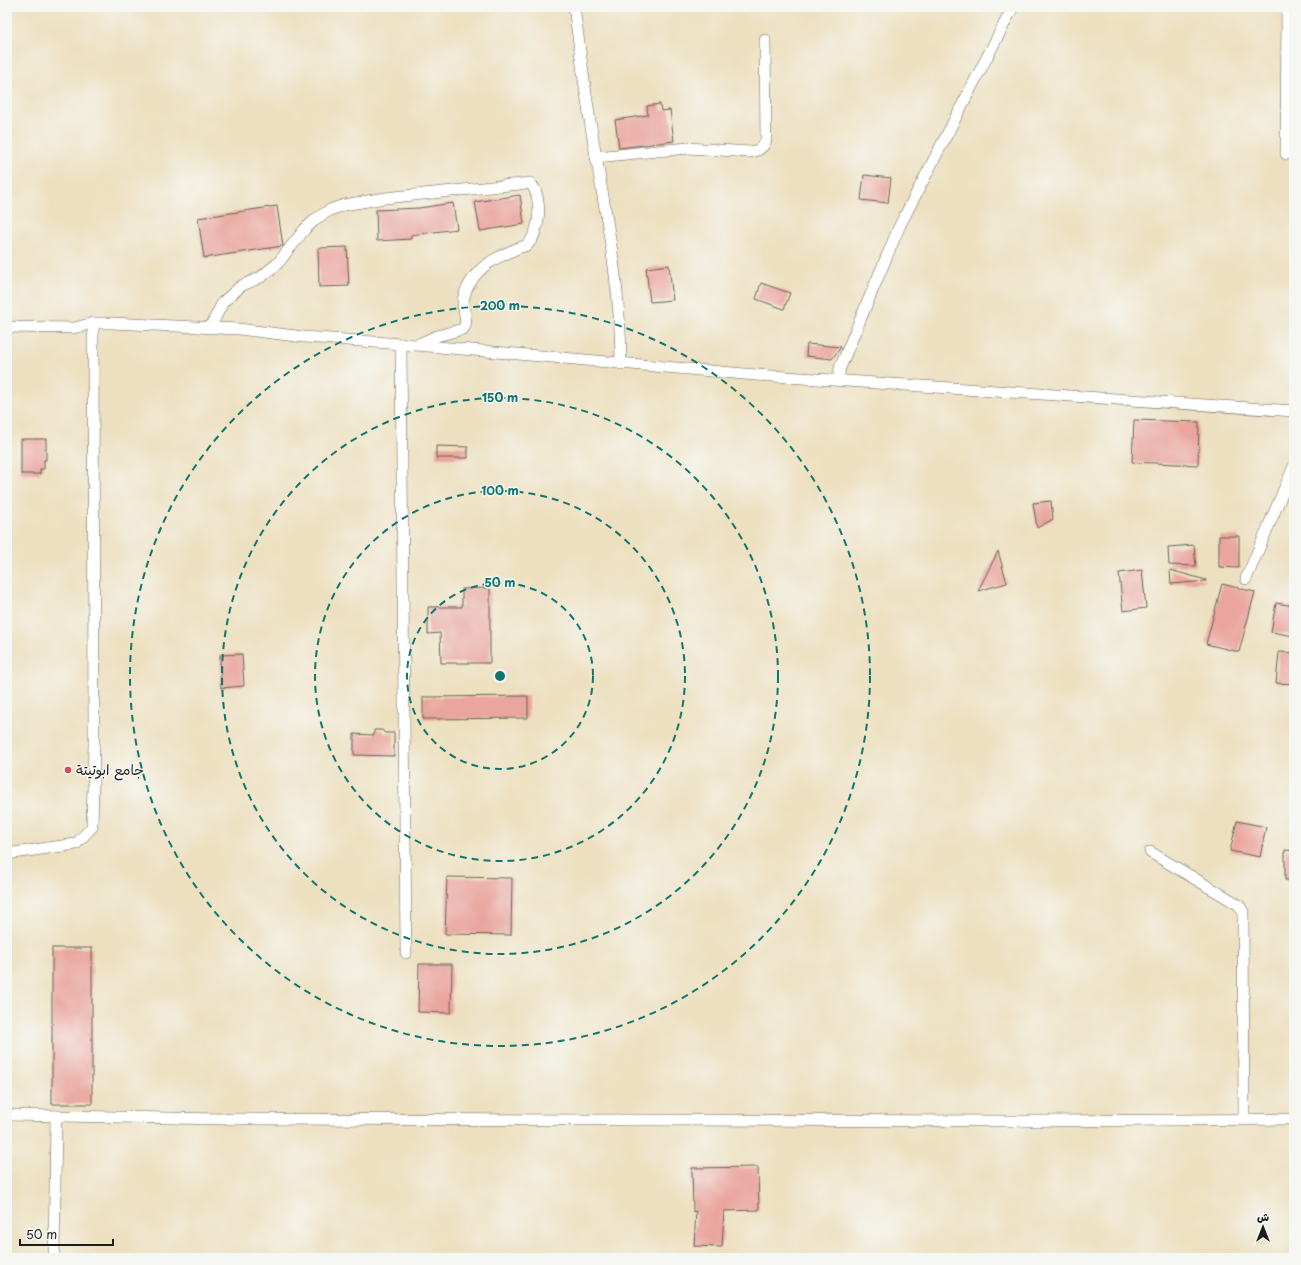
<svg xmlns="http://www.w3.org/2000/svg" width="1301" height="1265" font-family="'Playpen Sans','Playpen Sans Arabic',sans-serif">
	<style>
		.building { fill: #eaa59e }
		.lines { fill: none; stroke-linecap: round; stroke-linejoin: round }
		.street-casing { stroke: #656155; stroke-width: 12 }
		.street { stroke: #fff; stroke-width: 11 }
		.ring { fill: none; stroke: #0f766e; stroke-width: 2; stroke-dasharray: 7 5 }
		.poi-dot { fill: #d1495b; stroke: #f6f6f2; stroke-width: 1.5 }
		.labels { text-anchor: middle; stroke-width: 3; stroke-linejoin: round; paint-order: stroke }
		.poi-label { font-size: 14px; fill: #1c1c1c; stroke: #f6f6f2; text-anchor: start }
		.centre { fill: #0f766e; stroke: #f6f6f2; stroke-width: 2 }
		.ring-label { font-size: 12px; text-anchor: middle; font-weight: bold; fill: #0f766e; stroke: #f6f6f2; stroke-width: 3; stroke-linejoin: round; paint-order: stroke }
	</style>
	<rect width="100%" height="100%" fill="#f6f6f2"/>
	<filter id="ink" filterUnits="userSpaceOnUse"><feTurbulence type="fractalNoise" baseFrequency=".025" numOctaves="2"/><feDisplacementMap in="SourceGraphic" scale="8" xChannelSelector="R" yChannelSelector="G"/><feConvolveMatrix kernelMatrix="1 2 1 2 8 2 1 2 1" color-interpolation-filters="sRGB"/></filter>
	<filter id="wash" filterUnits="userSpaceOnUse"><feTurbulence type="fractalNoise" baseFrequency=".012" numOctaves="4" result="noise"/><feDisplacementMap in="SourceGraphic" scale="16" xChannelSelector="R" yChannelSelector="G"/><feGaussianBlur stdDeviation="0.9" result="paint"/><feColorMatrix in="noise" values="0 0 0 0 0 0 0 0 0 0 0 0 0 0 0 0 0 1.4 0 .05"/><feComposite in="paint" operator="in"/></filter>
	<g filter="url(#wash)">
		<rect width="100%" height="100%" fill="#ede0c0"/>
		<g id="blocks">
			<!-- building -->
			<g class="building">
				<polygon points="660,104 661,111 670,110 674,141 619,148 615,120 648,115 647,106"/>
				<polygon points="864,175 891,178 888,203 861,200"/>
				<polygon points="520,195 524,224 480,231 475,202"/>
				<polygon points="453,203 457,229 411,235 411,239 377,241 376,210 419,208"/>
				<polygon points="277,206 283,246 204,258 198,218"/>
				<polygon points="347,247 349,286 319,287 318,248"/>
				<polygon points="669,265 673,300 650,302 646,268"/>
				<polygon points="761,283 790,293 784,309 756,299"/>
				<polygon points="807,344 841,347 832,359 806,356"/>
				<polygon points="1134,420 1199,422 1198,465 1132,462"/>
				<polygon points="21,439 46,439 46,460 44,460 44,469 40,469 40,474 21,474"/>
				<polygon points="436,446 468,447 468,458 436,458"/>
				<polygon points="1051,501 1053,519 1037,528 1033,503"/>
				<polygon points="1219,536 1239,536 1239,568 1219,567"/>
				<polygon points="1194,545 1196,566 1169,565 1168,547"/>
				<polygon points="998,551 1007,583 978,591"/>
				<polygon points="1142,570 1146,608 1123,611 1119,573"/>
				<polygon points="1170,570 1206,580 1206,581 1171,584"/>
				<polygon points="1222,584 1255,592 1239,652 1206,644"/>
				<polygon points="490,588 490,663 441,663 440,633 428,634 428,607 462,607 462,589"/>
				<polygon points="1276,603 1294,606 1294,636 1271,632"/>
				<polygon points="1279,652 1294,653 1294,684 1276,683"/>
				<polygon points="242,654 244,686 221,688 220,655"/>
				<polygon points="528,696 528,718 423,719 423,697"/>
				<polygon points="374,730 382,730 385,733 394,733 394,756 354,755 354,734 374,735"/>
				<polygon points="1237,821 1266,827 1260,857 1230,851"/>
				<polygon points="1285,850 1294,851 1294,880 1285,880"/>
				<polygon points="447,877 512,878 511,935 445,934"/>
				<rect x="52" y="948" width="40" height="156"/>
				<polygon points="419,964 452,964 451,1013 418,1012"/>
				<polygon points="758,1167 759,1210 724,1211 722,1247 694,1246 696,1211 693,1212 692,1168"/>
			</g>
		</g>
	</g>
	<g filter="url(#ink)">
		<use href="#blocks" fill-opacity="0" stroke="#656155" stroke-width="1"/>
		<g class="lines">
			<!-- street casing -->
			<g class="street-casing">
				<g id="street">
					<path d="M574,7C580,49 585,91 592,133C605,210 621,286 621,364"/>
					<polyline points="1286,154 1287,7"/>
					<polyline points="596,157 688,148 750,152 758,150 763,146 766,140 765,40"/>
					<polyline points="7,327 74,328 93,323 111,323 239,329 304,337 416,345 756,375 1294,411"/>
					<path d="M210,328L223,302L241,286L261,277L278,263L305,229L317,218L330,210L344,205L385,198L530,183C543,195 541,233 527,245C524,247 519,247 516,249C498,257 480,265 470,283C467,288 463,296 463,303C463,311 469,323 463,329L437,336L418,344"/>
					<polyline points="401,344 406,953"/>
					<polyline points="838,380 840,368 847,351 900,225 1013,7"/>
					<polyline points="1246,579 1294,466"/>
					<polyline points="1150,852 1239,905 1243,912 1244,1119"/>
					<polyline points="7,854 76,844 92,827 94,744 93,323"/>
					<polyline points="7,1115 224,1119 1043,1121 1294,1119"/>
					<polyline points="54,1258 56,1116"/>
				</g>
			</g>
			<!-- street -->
			<use href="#street" class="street"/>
		</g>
	</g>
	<!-- distance rings -->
	<g class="ring">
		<circle cx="500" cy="676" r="93"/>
		<circle cx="500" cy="676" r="185"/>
		<circle cx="500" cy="676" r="278"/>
		<circle cx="500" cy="676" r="370"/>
	</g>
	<!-- markers -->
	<circle class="poi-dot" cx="68" cy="770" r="4"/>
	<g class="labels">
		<!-- poi labels -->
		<g class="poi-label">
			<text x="76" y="775">جامع ابوتيتة</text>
		</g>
	</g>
	<circle cx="500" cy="676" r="6" class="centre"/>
	<g class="ring-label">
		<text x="500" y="310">200 m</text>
		<text x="500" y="402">150 m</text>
		<text x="500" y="495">100 m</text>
		<text x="500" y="587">50 m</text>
	</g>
	<!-- margin -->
	<rect width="1301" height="1265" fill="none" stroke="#f6f6f2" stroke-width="24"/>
	<!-- north arrow -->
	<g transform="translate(1263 1227)" stroke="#f6f6f2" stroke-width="3" paint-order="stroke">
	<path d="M0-3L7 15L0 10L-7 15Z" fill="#1c1c1c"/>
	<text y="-6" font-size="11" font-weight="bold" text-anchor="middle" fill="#1c1c1c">ش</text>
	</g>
	<!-- scale -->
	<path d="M20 1239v6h93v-6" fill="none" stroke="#1c1c1c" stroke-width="2"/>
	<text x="26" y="1239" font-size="12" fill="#1c1c1c" stroke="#f6f6f2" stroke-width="3" paint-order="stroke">50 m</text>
</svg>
